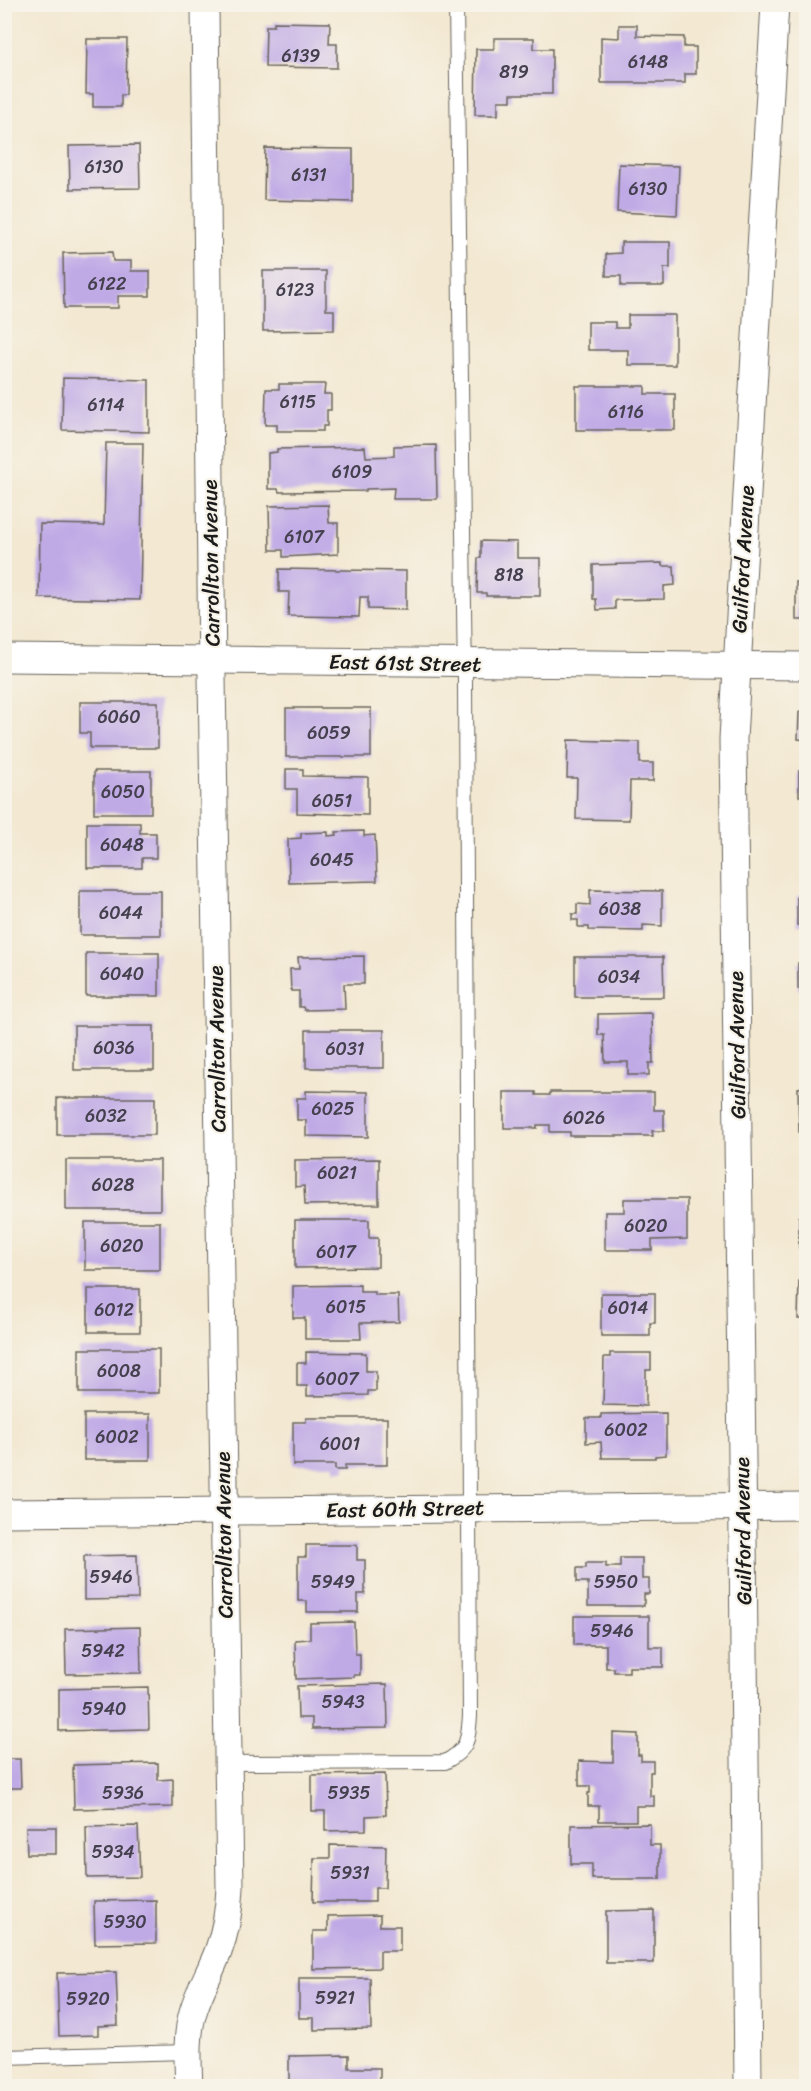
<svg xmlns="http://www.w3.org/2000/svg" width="811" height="2091" font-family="Sriracha,sans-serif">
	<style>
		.building { fill: #c0aae6 }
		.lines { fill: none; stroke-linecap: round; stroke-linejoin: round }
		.service-casing { stroke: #67635b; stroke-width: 16 }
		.minor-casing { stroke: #67635b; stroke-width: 29 }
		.service { stroke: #fff; stroke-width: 14 }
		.minor { stroke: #fff; stroke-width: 27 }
		.labels { text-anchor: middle; stroke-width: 4.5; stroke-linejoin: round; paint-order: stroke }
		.number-label { font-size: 18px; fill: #45404e }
		.street-label { font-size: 21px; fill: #1c1c1c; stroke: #f7f3e8 }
	</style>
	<rect width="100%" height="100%" fill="#f7f3e8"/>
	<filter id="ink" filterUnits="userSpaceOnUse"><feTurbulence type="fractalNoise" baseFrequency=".0167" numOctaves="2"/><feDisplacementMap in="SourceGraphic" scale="12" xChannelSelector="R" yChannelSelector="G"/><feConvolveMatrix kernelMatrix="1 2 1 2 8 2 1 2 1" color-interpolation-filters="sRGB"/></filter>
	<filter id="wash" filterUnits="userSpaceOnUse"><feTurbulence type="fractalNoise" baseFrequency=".008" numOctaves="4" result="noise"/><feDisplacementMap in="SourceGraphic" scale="24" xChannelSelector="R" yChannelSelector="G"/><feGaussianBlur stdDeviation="1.35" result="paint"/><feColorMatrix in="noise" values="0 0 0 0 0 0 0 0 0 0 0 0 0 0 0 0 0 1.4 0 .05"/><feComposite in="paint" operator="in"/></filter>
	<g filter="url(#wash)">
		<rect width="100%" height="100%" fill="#f3e8d1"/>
		<g id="blocks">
			<!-- building -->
			<g class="building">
				<polygon points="274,22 330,23 329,44 337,44 337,68 265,67 266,26 274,26"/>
				<polygon points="619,25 637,25 637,36 684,37 684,47 696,47 696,74 685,74 685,83 601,83 601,37 619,38"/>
				<polygon points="494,38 534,38 534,49 552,49 552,94 511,94 511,101 498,101 498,115 475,115 476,49 494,49"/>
				<polygon points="87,39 127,39 126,95 121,95 121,107 93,107 93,94 86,94"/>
				<polygon points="139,145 140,188 70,189 69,146"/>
				<polygon points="265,148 353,149 353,202 264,200"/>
				<polygon points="619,164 679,166 677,215 617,212"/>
				<polygon points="621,242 670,242 670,268 664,268 664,286 621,286 621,276 606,276 606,254 621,253"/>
				<polygon points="112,252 113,261 131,261 131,271 150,271 150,296 118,296 118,308 64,308 63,253"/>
				<polygon points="263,271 326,271 326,310 334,310 334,330 263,331"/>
				<polygon points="628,315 675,315 675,365 628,365 628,350 588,350 588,322 615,322 615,328 628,328"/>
				<polygon points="63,378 149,380 149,432 62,430"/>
				<polygon points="279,384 325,384 324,394 331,394 331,410 327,410 327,426 323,426 323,431 277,431 277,425 265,425 266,389 279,389"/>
				<polygon points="576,386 645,386 645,394 675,394 675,430 576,430"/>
				<polygon points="106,443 143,443 140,600 39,598 40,524 104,525"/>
				<polygon points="436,445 437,499 393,499 394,488 366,489 366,491 279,492 278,489 268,489 268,453 277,452 277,449 365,447 366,457 394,456 394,446"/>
				<polygon points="328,505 329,523 338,523 338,554 283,557 283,550 270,550 269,506"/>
				<polygon points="481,541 517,542 517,558 540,558 540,596 486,596 486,593 477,593 478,558 481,558"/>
				<polygon points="662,563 662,566 674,566 675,585 664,586 664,599 615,600 615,609 597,610 596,599 593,599 593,565"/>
				<polygon points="279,569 406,571 406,610 368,609 368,597 360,597 359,617 288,616 289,592 279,592"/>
				<polygon points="806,581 806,620 796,620 796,582"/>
				<polygon points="80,702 158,702 158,748 90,748 90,733 80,733"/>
				<rect x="286" y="708" width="85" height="49"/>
				<polygon points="799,712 806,712 806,740 798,739"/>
				<polygon points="568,740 640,742 640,763 653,763 653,781 630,781 629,820 576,819 577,778 567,778"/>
				<polygon points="286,769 303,769 303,776 368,777 368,815 297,813 297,789 286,789"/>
				<rect x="94" y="771" width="57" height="42"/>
				<rect x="799" y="771" width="7" height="25"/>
				<polygon points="87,823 140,823 140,833 156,833 156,858 142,858 142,868 87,868"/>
				<polygon points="364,831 364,836 375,835 377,881 289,883 288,839 301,838 301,833 328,832 328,836 337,835 336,832"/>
				<polygon points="590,890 662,891 662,926 643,925 643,931 589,930 589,927 578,927 578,920 572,920 572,914 577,914 577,904 590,905"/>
				<rect x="80" y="891" width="81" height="44"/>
				<rect x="797" y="896" width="9" height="29"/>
				<rect x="86" y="953" width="73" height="43"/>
				<polygon points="364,956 364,984 344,984 345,1009 304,1010 303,1007 299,1007 299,991 291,991 290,969 299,969 298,957"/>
				<polygon points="575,957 663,957 664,997 575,997"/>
				<rect x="798" y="963" width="8" height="26"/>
				<polygon points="652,1013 653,1063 649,1063 649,1075 628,1075 628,1062 605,1062 604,1035 598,1035 598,1014"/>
				<rect x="74" y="1026" width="80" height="44"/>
				<rect x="306" y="1030" width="78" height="38"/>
				<polygon points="806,1087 806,1132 799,1132 798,1088"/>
				<polygon points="306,1091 368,1092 368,1137 306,1136 306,1120 297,1120 297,1098 306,1098"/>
				<polygon points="504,1092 536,1092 536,1095 550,1095 550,1092 654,1092 654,1110 664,1110 664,1131 652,1131 653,1136 570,1136 570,1132 550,1132 550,1125 537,1125 537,1128 504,1128"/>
				<rect x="57" y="1098" width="98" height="37"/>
				<polygon points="379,1159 379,1204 305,1205 304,1186 295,1187 295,1160"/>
				<rect x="66" y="1160" width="94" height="50"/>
				<polygon points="624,1199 687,1199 687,1239 652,1240 652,1250 605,1250 605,1212 624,1212"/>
				<polygon points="799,1217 806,1217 806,1259 801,1259 801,1248 799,1248"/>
				<polygon points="295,1220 369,1220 369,1238 378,1238 378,1267 295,1268"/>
				<rect x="85" y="1222" width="75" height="48"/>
				<polygon points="799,1281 806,1282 806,1319 798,1319"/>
				<polygon points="360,1285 360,1292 375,1292 375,1295 398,1295 399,1322 360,1323 361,1339 305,1339 305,1318 293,1318 293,1286"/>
				<rect x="88" y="1289" width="52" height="43"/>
				<polygon points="601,1293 655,1293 655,1323 650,1323 650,1336 601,1336"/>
				<rect x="79" y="1349" width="80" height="44"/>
				<polygon points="306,1352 366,1353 366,1371 376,1371 376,1391 368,1391 368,1395 307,1396 307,1386 297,1386 297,1363 306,1363"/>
				<polygon points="610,1353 651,1353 651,1370 646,1370 646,1406 603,1405 604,1357 610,1357"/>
				<polygon points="666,1413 666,1455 655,1456 655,1458 602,1458 601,1442 586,1443 586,1418 601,1418 601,1414"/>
				<rect x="84" y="1414" width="66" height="46"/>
				<polygon points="306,1418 387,1418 387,1465 345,1465 345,1470 335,1470 335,1465 293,1465 293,1422 306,1422"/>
				<polygon points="306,1545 357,1545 357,1560 365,1560 365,1594 358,1594 358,1612 307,1612 307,1601 298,1601 298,1557 306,1557"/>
				<polygon points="137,1555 138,1599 84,1600 84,1556"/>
				<polygon points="620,1558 642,1558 642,1579 649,1579 649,1594 644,1594 644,1606 588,1606 588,1582 577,1582 577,1568 586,1568 586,1563 606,1563 606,1567 620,1567"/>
				<polygon points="574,1616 649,1616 649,1647 663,1647 663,1667 629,1667 629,1672 614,1672 614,1668 606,1668 606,1645 574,1645"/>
				<polygon points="354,1622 355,1654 360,1654 360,1675 354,1675 354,1677 296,1679 295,1640 310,1639 310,1623"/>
				<polygon points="140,1627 141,1673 66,1674 65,1629"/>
				<polygon points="387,1684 388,1728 312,1729 312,1718 298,1718 297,1686"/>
				<polygon points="148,1687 149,1729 59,1731 59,1689"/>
				<polygon points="613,1733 638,1734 638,1755 641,1755 641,1761 653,1761 653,1772 650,1772 650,1796 654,1796 654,1806 636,1806 636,1821 599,1821 599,1806 588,1806 588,1793 590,1793 590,1786 579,1786 579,1761 613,1762"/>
				<polygon points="4,1759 20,1759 21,1788 4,1788"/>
				<polygon points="158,1763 158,1780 173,1779 173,1807 74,1809 73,1765"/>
				<polygon points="385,1774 386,1815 366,1816 366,1830 325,1831 325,1811 312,1811 312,1775"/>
				<polygon points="650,1824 650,1845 660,1845 660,1879 592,1879 592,1864 571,1864 571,1825"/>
				<polygon points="138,1826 140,1877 87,1878 86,1827"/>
				<polygon points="26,1827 56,1827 56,1854 27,1854"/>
				<polygon points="330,1845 386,1846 385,1888 375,1888 375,1902 313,1902 314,1858 330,1858"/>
				<polygon points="156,1900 156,1943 95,1944 94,1901"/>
				<polygon points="654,1910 654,1963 606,1963 606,1911"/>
				<polygon points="380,1915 380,1926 400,1926 400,1951 380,1951 380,1968 313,1969 313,1931 328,1931 328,1916"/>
				<polygon points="116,1972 118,2025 98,2026 98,2035 59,2036 57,1973"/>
				<polygon points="299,1978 370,1978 371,2029 314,2030 314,2018 299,2018"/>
				<polygon points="349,2055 349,2068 380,2068 380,2086 289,2086 289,2056"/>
			</g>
		</g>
	</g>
	<g filter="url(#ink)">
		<use href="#blocks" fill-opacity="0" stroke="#67635b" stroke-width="1.5"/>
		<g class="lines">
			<!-- service casing -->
			<g class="service-casing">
				<g id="service">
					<path d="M227,1763L445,1762C468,1749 468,1741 470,1716L465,683L456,4"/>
					<polyline points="4,2057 188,2052"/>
				</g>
			</g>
			<!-- minor casing -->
			<g class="minor-casing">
				<g id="minor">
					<polyline points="4,658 806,666"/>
					<polyline points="4,1513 806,1506"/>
					<path d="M189,2086C188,2062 186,2036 193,2012C199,1991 210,1973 218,1952C226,1931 229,1911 230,1888L212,676L205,4"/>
					<polyline points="748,2086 743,1539 733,739 775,4"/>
				</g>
			</g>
			<!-- service -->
			<use href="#service" class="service"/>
			<!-- minor -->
			<use href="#minor" class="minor"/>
		</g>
	</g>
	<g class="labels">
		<!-- number labels -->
		<g class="number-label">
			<text x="301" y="62">6139</text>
			<text x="648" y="68">6148</text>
			<text x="514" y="78">819</text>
			<text x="104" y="173">6130</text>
			<text x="309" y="181">6131</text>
			<text x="648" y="195">6130</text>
			<text x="107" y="290">6122</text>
			<text x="295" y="296">6123</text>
			<text x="298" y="408">6115</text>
			<text x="106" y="411">6114</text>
			<text x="626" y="418">6116</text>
			<text x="352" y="478">6109</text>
			<text x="304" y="543">6107</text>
			<text x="509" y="581">818</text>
			<text x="119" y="723">6060</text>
			<text x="329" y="739">6059</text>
			<text x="123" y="798">6050</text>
			<text x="332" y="807">6051</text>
			<text x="122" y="851">6048</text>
			<text x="332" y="866">6045</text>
			<text x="620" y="915">6038</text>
			<text x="121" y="919">6044</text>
			<text x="122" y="980">6040</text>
			<text x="619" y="983">6034</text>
			<text x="114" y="1054">6036</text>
			<text x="345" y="1055">6031</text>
			<text x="333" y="1115">6025</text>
			<text x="106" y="1122">6032</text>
			<text x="584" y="1124">6026</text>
			<text x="337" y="1179">6021</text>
			<text x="113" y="1191">6028</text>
			<text x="646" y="1232">6020</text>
			<text x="122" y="1252">6020</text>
			<text x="336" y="1258">6017</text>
			<text x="346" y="1313">6015</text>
			<text x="628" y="1314">6014</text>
			<text x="114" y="1316">6012</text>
			<text x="119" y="1377">6008</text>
			<text x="337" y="1385">6007</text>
			<text x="626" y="1436">6002</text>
			<text x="117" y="1443">6002</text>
			<text x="340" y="1450">6001</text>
			<text x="111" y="1583">5946</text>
			<text x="333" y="1588">5949</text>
			<text x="616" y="1588">5950</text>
			<text x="612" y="1637">5946</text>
			<text x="103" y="1657">5942</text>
			<text x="343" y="1708">5943</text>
			<text x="104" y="1715">5940</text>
			<text x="123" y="1799">5936</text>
			<text x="349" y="1799">5935</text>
			<text x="113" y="1858">5934</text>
			<text x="350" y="1879">5931</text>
			<text x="125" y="1928">5930</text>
			<text x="335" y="2004">5921</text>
			<text x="88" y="2005">5920</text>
		</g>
		<!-- street labels -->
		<g class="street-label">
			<text transform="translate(743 559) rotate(-87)" y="7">Guilford Avenue</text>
			<text transform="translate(211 563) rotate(-91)" y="7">Carrollton Avenue</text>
			<text transform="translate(405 663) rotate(1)" y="7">East 61st Street</text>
			<text transform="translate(737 1045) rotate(-91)" y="7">Guilford Avenue</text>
			<text transform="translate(217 1049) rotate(-91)" y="7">Carrollton Avenue</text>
			<text transform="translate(405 1509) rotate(-1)" y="7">East 60th Street</text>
			<text transform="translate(743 1531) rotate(-91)" y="7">Guilford Avenue</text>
			<text transform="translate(224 1535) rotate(-91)" y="7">Carrollton Avenue</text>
		</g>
	</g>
	<!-- margin -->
	<rect width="811" height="2091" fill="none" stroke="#f7f3e8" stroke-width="24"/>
</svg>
